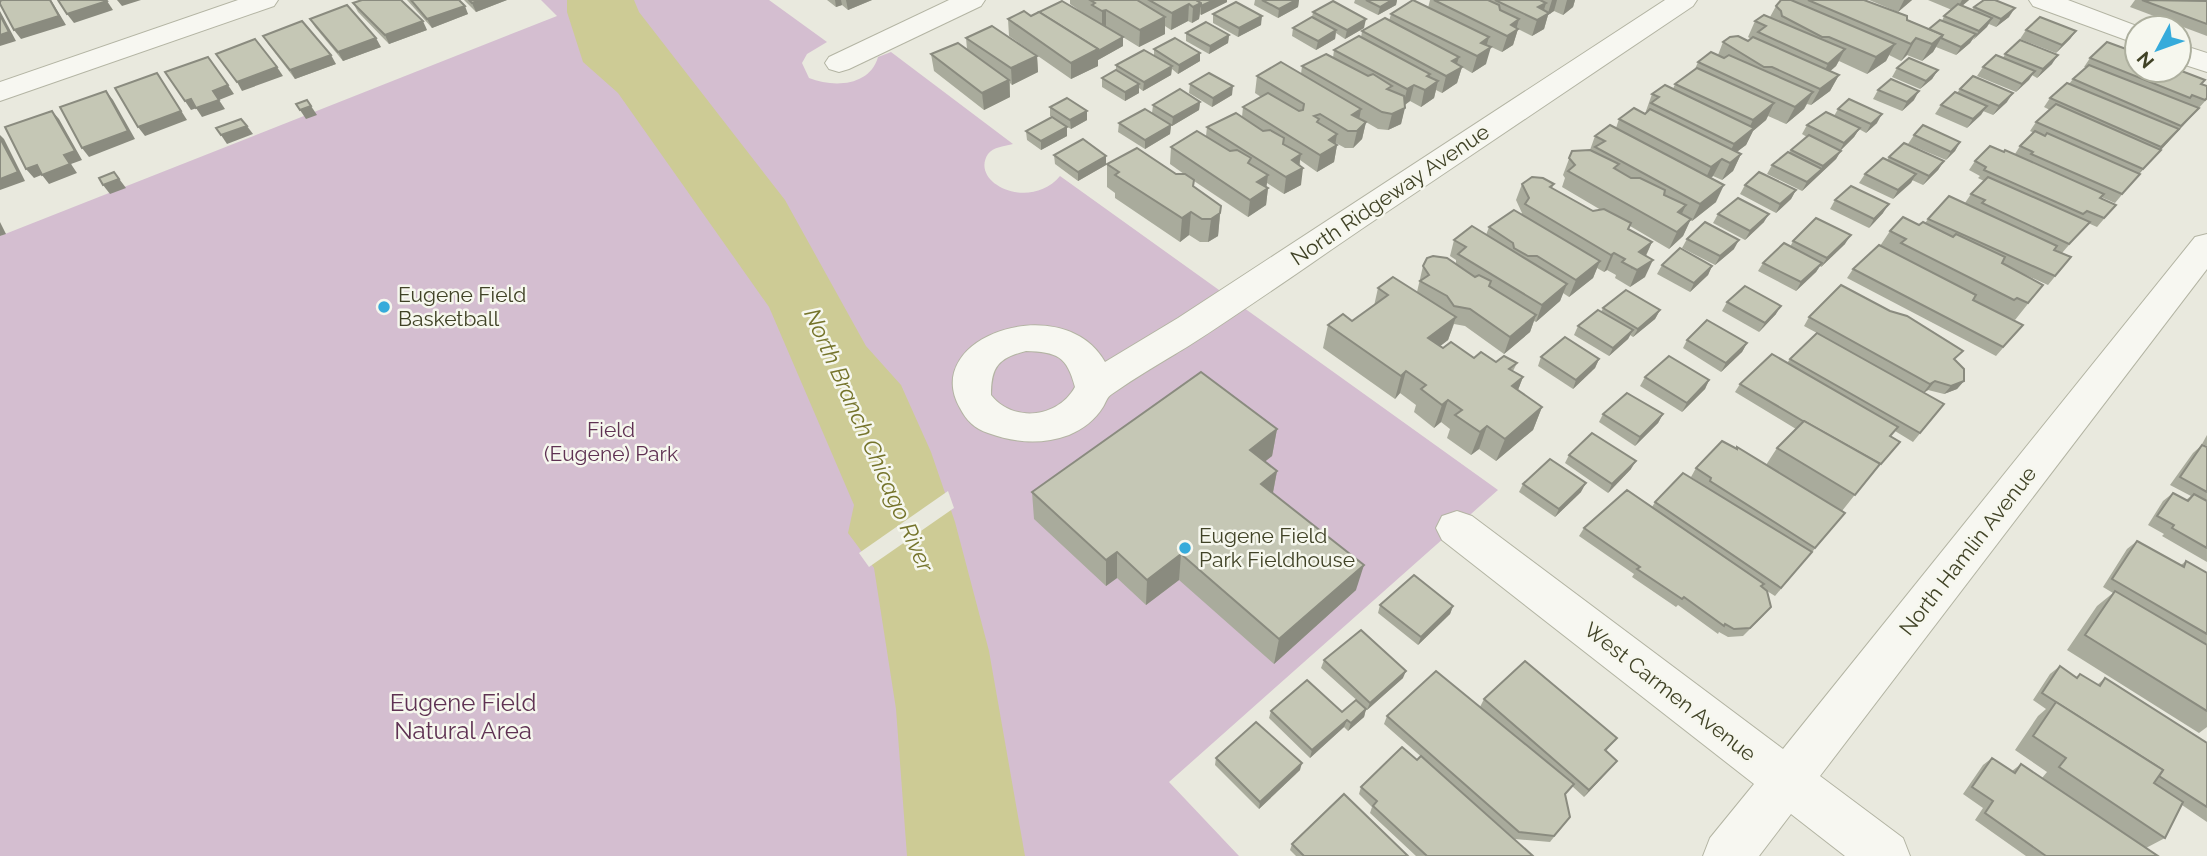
<svg xmlns="http://www.w3.org/2000/svg" width="2207" height="856" font-family="Raleway,sans-serif">
	<style>
		.green { fill: #d4bed0 }
		.water { fill: #cdcb95 }
		.pier { fill: #e9e9de }
		.lines { fill: none; stroke-linecap: round; stroke-linejoin: round }
		.minor-casing { stroke: #b3b4a3; stroke-width: 2 }
		.minor { fill: #f7f7f1; fill-rule: evenodd }
		.wall { fill: #a9ab9c }
		.shaded-wall { fill: #8a8b7f }
		.building { fill: #c5c7b5; stroke: #8a8b7f; stroke-width: 2 }
		.poi-dot { fill: #36abdb; stroke: #f6f7ee; stroke-width: 2.5 }
		.labels { text-anchor: middle; stroke-width: 5; stroke-linejoin: round; paint-order: stroke }
		.street-label { font-size: 21px; fill: #404226; stroke: #f6f7ee }
		.poi-label { font-size: 21px; fill: #404226; stroke: #f6f7ee; text-anchor: start }
		.park-label { font-size: 21px; fill: #5f3253; stroke: #f6f7ee }
		.water-label { font-size: 23px; font-style: italic; fill: #75742b; stroke: #f6f7ee }
		.near-park-label { font-size: 24px; fill: #5f3253; stroke: #f6f7ee }
	</style>
	<rect width="100%" height="100%" fill="#e9e9de"/>
	<!-- green -->
	<path class="green" d="M541,0H769L827,42L807,54L802,63L809,78C834,88 870,86 878,57L891,52L1013,144C1005,146 993,147 988,154C969,183 1030,212 1060,176L1498,490L1169,782L1239,856H0V236L557,16Z"/>
	<!-- water -->
	<polygon class="water" points="567,0 634,0 639,12 785,200 866,346 901,385 931,452 955,522 989,651 1025,856 907,856 896,709 874,568 848,533 854,505 769,307 618,93 583,62 567,12"/>
	<!-- pier -->
	<polygon class="pier" points="948,491 954,508 869,567 859,553"/>
	<g class="lines">
		<!-- minor casing -->
		<g class="minor-casing">
			<g id="minor">
				<polygon points="238,0 278,0 274,6 0,101 0,82"/>
				<polygon points="949,0 985,0 981,6 849,69 839,72 829,69 825,63 829,57"/>
				<path d="M1665,0H1697L1693,6C1584,79 1475,153 1366,226C1307,266 1248,308 1187,347C1162,362 1136,377 1112,394C1107,397 1106,402 1103,407C1095,420 1083,429 1069,435C1041,445 1016,443 988,433C975,429 966,420 960,408C919,336 1064,289 1105,362L1178,318ZM1026,351C1057,352 1067,356 1075,387C1058,418 1013,423 991,395C991,367 998,358 1026,351Z"/>
				<polygon points="2029,0 2068,0 2142,28 2137,28 2137,44 2033,6"/>
				<polygon points="2179,44 2207,53 2207,72 2179,63"/>
				<polygon points="2207,234 2207,269 1820,776 1903,838 1910,856 1845,856 1791,814 1759,856 1703,856 1710,838 1754,784 1442,540 1436,528 1442,516 1457,511 1472,516 1783,749 2195,237"/>
			</g>
		</g>
		<!-- minor -->
		<use href="#minor" class="minor"/>
	</g>
	<!-- wall -->
	<g class="wall">
		<polygon points="407,0 459,0 468,14 432,28"/>
		<polygon points="464,0 507,0 476,12"/>
		<polygon points="827,0 872,0 848,10 842,5 836,7"/>
		<polygon points="1070,0 1227,0 1227,2 1201,15 1200,14 1199,19 1192,23 1188,21 1171,30 1165,26 1165,34 1139,47 1105,26 1123,46 1098,60 1098,66 1071,79 1009,36 1008,19 1031,16 1092,19 1070,4"/>
		<polygon points="1255,0 1299,0 1298,7 1278,18 1254,5"/>
		<polygon points="1355,0 1397,0 1396,5 1378,15 1354,3"/>
		<polygon points="1430,0 1575,0 1573,7 1563,15 1554,11 1548,15 1544,29 1532,36 1518,29 1513,45 1502,52 1487,45 1486,64 1472,73 1462,67 1457,83 1442,93 1436,90 1434,98 1421,107 1410,101 1405,105 1401,124 1388,130 1378,129 1359,118 1366,122 1362,139 1353,148 1345,148 1336,143 1337,145 1334,162 1317,172 1300,160 1301,185 1284,194 1267,183 1266,187 1268,188 1266,205 1248,217 1194,181 1194,187 1221,206 1218,236 1208,242 1200,242 1189,235 1180,242 1115,198 1115,193 1107,187 1107,164 1176,174 1184,174 1170,164 1171,147 1206,136 1207,127 1242,117 1243,107 1261,97 1255,93 1257,76 1301,74 1302,66 1333,58 1334,50 1361,38 1362,31 1389,21 1391,14 1428,8"/>
		<polygon points="1793,0 1864,0 1929,29 1942,21 1944,16 1952,10 1928,0 1969,0 1962,6 1972,10 1974,7 2009,17 1996,27 1989,24 1973,39 1970,43 1956,55 1936,47 1933,52 1922,61 1907,55 1901,61 1889,55 1886,61 1867,74 1839,61 1836,66 1830,71 1839,75 1830,91 1811,105 1807,104 1804,109 1786,124 1768,116 1766,120 1753,131 1746,145 1736,152 1741,154 1733,171 1722,180 1713,176 1711,178 1716,202 1692,221 1690,220 1683,236 1669,249 1630,226 1628,229 1652,242 1646,256 1645,277 1630,287 1615,278 1616,275 1607,270 1604,272 1597,268 1593,278 1569,297 1563,293 1560,301 1536,322 1534,321 1530,332 1504,354 1465,326 1454,324 1448,340 1440,346 1443,348 1474,358 1496,362 1517,363 1513,371 1523,377 1518,390 1542,407 1533,430 1496,461 1479,449 1471,455 1447,438 1450,429 1441,422 1434,428 1414,412 1416,405 1400,393 1395,399 1323,348 1328,325 1352,321 1374,306 1378,288 1417,292 1423,266 1456,264 1456,260 1450,256 1454,240 1486,235 1489,227 1521,214 1522,213 1516,200 1522,184 1554,184 1552,188 1593,211 1601,210 1562,187 1565,178 1563,175 1572,151 1590,150 1595,136 1616,128 1619,119 1645,114 1647,111 1646,111 1652,94 1673,89 1675,84 1695,69 1698,62 1718,55 1723,42 1748,41 1751,39 1748,37 1755,21 1770,17 1776,6"/>
		<polygon points="1869,0 1912,0 1898,12"/>
		<polygon points="2135,0 2207,0 2207,36 2130,7"/>
		<polygon points="353,3 427,30 389,44 358,12"/>
		<polygon points="1313,12 1364,28 1345,39 1336,33 1335,39 1316,50 1292,36 1293,28 1312,17"/>
		<polygon points="1213,14 1261,25 1238,37 1213,23"/>
		<polygon points="310,19 381,47 343,61 315,27"/>
		<polygon points="2026,30 2076,31 2070,39 2056,53 2020,39"/>
		<polygon points="1186,33 1229,35 1228,43 1209,54 1186,41"/>
		<polygon points="263,36 336,64 295,79 268,44"/>
		<polygon points="966,38 1037,56 1038,72 1012,85 1010,83 1010,97 984,110 934,71 931,54 967,49"/>
		<polygon points="1154,49 1200,53 1200,61 1178,74 1172,69 1171,75 1143,91 1139,88 1139,93 1125,101 1102,87 1102,78 1116,70 1116,65 1154,56"/>
		<polygon points="2005,54 2052,64 2037,78 2032,75 2016,92 1977,76 1983,67 2003,58"/>
		<polygon points="2090,58 2201,84 2207,99 2140,173 2115,203 2101,197 2100,198 2116,205 2097,227 2088,223 2062,253 2054,249 2054,250 2071,257 2048,285 2017,271 2043,285 2015,320 2003,315 2023,325 1996,356 1847,278 1853,269 1880,246 1890,231 1919,225 1925,223 1928,219 1965,203 1971,194 1984,181 1978,178 1980,176 1969,170 1975,161 2004,152 2015,154 2020,146 2034,133 2030,131 2036,122 2050,110 2044,107 2050,98 2069,84 2073,79 2086,67 2084,67"/>
		<polygon points="1897,68 1938,70 1932,79 1920,89 1892,77"/>
		<polygon points="1190,84 1232,95 1212,107 1189,93"/>
		<polygon points="1960,89 2007,102 1993,115 1983,111 1967,128 1935,114 1941,105 1957,93"/>
		<polygon points="1878,90 1914,100 1902,111 1873,99"/>
		<polygon points="1200,102 1199,110 1172,126 1171,125 1170,134 1145,149 1118,132 1119,123 1152,113 1153,105"/>
		<polygon points="1050,107 1087,111 1087,120 1071,129 1066,126 1067,136 1041,150 1027,140 1026,131 1052,117 1050,116"/>
		<polygon points="1838,109 1877,123 1866,133 1859,129 1854,137 1841,150 1836,159 1802,191 1767,174 1772,165 1789,153 1791,150 1807,137 1802,134 1807,125 1834,116"/>
		<polygon points="1914,135 1960,142 1955,151 1946,160 1908,144"/>
		<polygon points="1054,155 1106,156 1106,165 1078,181 1055,164"/>
		<polygon points="1889,157 1944,161 1938,170 1923,185 1912,180 1893,199 1859,183 1865,174 1887,160"/>
		<polygon points="1745,185 1796,190 1791,199 1776,213 1740,194"/>
		<polygon points="1835,200 1883,213 1869,228 1830,209"/>
		<polygon points="1718,214 1764,222 1745,240 1713,223"/>
		<polygon points="1687,239 1734,249 1715,265 1682,248"/>
		<polygon points="1793,241 1845,244 1821,267 1820,266 1816,272 1796,291 1758,271 1763,263 1790,247"/>
		<polygon points="1662,265 1712,266 1708,275 1690,292 1657,274"/>
		<polygon points="1727,302 1776,314 1759,332 1722,311"/>
		<polygon points="1603,308 1660,310 1655,319 1633,337 1630,335 1628,339 1609,356 1574,335 1578,326 1601,312"/>
		<polygon points="1809,317 1956,360 1964,381 1957,389 1944,394 1928,390 1924,393 1944,404 1913,442 1895,431 1891,436 1900,442 1873,472 1842,511 1766,465 1777,448 1796,429 1735,392 1740,384 1787,363 1790,359 1817,333 1804,326"/>
		<polygon points="1687,340 1747,343 1742,352 1721,372 1683,348"/>
		<polygon points="1541,357 1599,359 1595,368 1573,389 1538,366"/>
		<polygon points="1645,377 1709,380 1705,389 1682,412 1640,386"/>
		<polygon points="1603,414 1663,414 1658,423 1635,446 1599,422"/>
		<polygon points="1277,429 1272,456 1265,461 1277,471 1273,493 1356,590 1274,664 1179,580 1146,605 1117,578 1106,586 1034,519 1032,492"/>
		<polygon points="2207,435 2207,446 2202,444"/>
		<polygon points="2202,445 2207,447 2207,562 2162,536 2164,534 2148,525 2163,501 2173,493 2186,500 2191,496 2170,485 2193,453"/>
		<polygon points="1569,455 1631,469 1608,493 1565,463"/>
		<polygon points="1696,468 1845,513 1775,596 1767,591 1764,615 1743,636 1728,637 1719,632 1718,634 1678,605 1676,607 1632,577 1634,574 1579,536 1584,528 1652,507 1655,502 1706,487 1691,477"/>
		<polygon points="1523,484 1581,492 1555,517 1519,492"/>
		<polygon points="2137,541 2181,565 2186,561 2207,573 2207,727 2199,733 2067,650 2097,606 2113,593 2103,587 2127,549"/>
		<polygon points="1380,605 1453,606 1450,614 1418,645 1378,613"/>
		<polygon points="1324,660 1403,678 1367,710 1366,709 1364,717 1348,731 1344,727 1310,758 1269,718 1271,711 1342,712 1361,704 1321,668"/>
		<polygon points="2060,666 2076,677 2080,674 2097,685 2105,678 2207,743 2207,822 2182,805 2165,838 2146,848 2158,856 2026,856 1975,820 1983,808 1963,794 1983,765 1992,758 2012,771 2021,764 2042,778 2047,772 2015,750 2038,716 2046,709 2033,700 2050,674"/>
		<polygon points="1484,699 1617,738 1606,751 1611,768 1584,797 1572,786 1565,795 1570,817 1550,842 1515,839 1384,724 1387,716 1480,707"/>
		<polygon points="1216,758 1300,770 1259,809 1215,765"/>
		<polygon points="1417,760 1533,856 1416,856 1370,813 1372,807 1359,794 1361,787"/>
		<polygon points="1292,844 1408,856 1296,856 1290,850"/>
	</g>
	<!-- shaded-wall -->
	<g class="shaded-wall">
		<polygon points="50,0 51,0 66,25 21,39 14,30"/>
		<polygon points="117,0 141,0 122,6"/>
		<polygon points="480,0 507,0 476,12 472,3"/>
		<polygon points="835,0 841,0 842,5 836,7"/>
		<polygon points="846,0 872,0 848,10"/>
		<polygon points="1214,0 1227,0 1227,2 1201,15 1201,6"/>
		<polygon points="1296,0 1299,0 1298,7 1278,18 1279,9"/>
		<polygon points="1392,0 1397,0 1396,5 1378,15 1380,7"/>
		<polygon points="1552,0 1557,0 1554,11 1548,15 1544,29 1532,36 1537,20 1538,7 1546,3 1542,17 1548,13"/>
		<polygon points="1567,0 1575,0 1573,7 1563,15"/>
		<polygon points="1904,0 1912,0 1898,12"/>
		<polygon points="1962,0 1969,0 1956,11"/>
		<polygon points="107,1 113,10 74,23 67,14"/>
		<polygon points="1201,3 1199,19 1192,23 1193,7"/>
		<polygon points="1189,4 1188,21 1171,30 1172,13"/>
		<polygon points="465,6 468,14 432,28 427,19"/>
		<polygon points="2015,8 2009,17 1996,27 2001,19"/>
		<polygon points="1106,10 1106,26 1102,27 1102,11"/>
		<polygon points="0,11 16,41 0,46"/>
		<polygon points="1262,16 1261,25 1238,37 1239,28"/>
		<polygon points="1165,17 1165,34 1139,47 1140,30"/>
		<polygon points="1992,18 1987,27 1973,40 1979,31"/>
		<polygon points="1366,19 1364,28 1345,39 1347,30"/>
		<polygon points="1519,19 1516,30 1518,29 1513,45 1502,52 1511,25"/>
		<polygon points="423,21 427,30 389,44 385,35"/>
		<polygon points="1336,30 1335,39 1316,50 1318,41"/>
		<polygon points="2076,31 2070,39 2056,53 2062,45"/>
		<polygon points="1976,34 1970,43 1956,55 1961,47"/>
		<polygon points="1229,35 1228,43 1209,54 1210,46"/>
		<polygon points="1943,35 1933,52 1922,61 1932,44"/>
		<polygon points="1123,37 1123,46 1098,60 1098,66 1071,79 1071,63"/>
		<polygon points="1489,37 1485,51 1491,47 1486,64 1472,73 1481,43"/>
		<polygon points="376,38 381,47 343,61 338,52"/>
		<polygon points="1916,38 1907,55 1901,61 1911,44"/>
		<polygon points="1895,44 1886,61 1867,74 1876,57"/>
		<polygon points="1845,49 1836,66 1819,81 1828,64"/>
		<polygon points="1200,53 1200,61 1178,74 1179,65"/>
		<polygon points="331,55 336,64 295,79 290,70"/>
		<polygon points="2058,55 2052,64 2037,78 2043,69"/>
		<polygon points="1037,56 1038,72 1012,85 1011,68"/>
		<polygon points="1459,57 1455,70 1462,67 1457,83 1442,93 1446,76 1452,61"/>
		<polygon points="1172,66 1171,75 1143,91 1144,82"/>
		<polygon points="277,67 283,76 242,91 237,82"/>
		<polygon points="1938,70 1932,79 1920,89 1926,81"/>
		<polygon points="2035,71 2029,80 2016,92 2022,84"/>
		<polygon points="157,73 187,120 145,136 138,127"/>
		<polygon points="1430,74 1426,89 1438,81 1434,98 1421,107 1427,76"/>
		<polygon points="1839,75 1830,91 1811,105 1820,89"/>
		<polygon points="1009,80 1010,97 984,110 982,93"/>
		<polygon points="1139,84 1139,93 1125,101 1125,92"/>
		<polygon points="228,85 234,94 219,100 213,91"/>
		<polygon points="1414,85 1410,101 1403,106 1407,89"/>
		<polygon points="1233,86 1232,95 1212,107 1213,98"/>
		<polygon points="106,91 113,100 135,139 89,157 82,148"/>
		<polygon points="1919,91 1914,100 1902,111 1907,102"/>
		<polygon points="1813,92 1804,109 1786,124 1795,107"/>
		<polygon points="2013,93 2007,102 1993,115 1999,106"/>
		<polygon points="191,99 197,108 191,110 185,101"/>
		<polygon points="219,100 225,109 202,117 196,108"/>
		<polygon points="1200,102 1199,110 1172,126 1173,117"/>
		<polygon points="1774,103 1766,120 1753,131 1746,145 1725,161 1734,144 1746,134 1753,120"/>
		<polygon points="311,106 317,115 306,119 300,110"/>
		<polygon points="1987,106 1981,115 1967,128 1973,119"/>
		<polygon points="1405,108 1401,124 1388,130 1392,114"/>
		<polygon points="2199,108 2192,116 2135,178 2161,147"/>
		<polygon points="1361,109 1358,126 1352,115"/>
		<polygon points="52,111 59,119 82,160 71,164 77,173 49,184 42,175 64,155"/>
		<polygon points="1087,111 1087,120 1071,129 1070,120"/>
		<polygon points="1882,114 1877,123 1866,133 1871,124"/>
		<polygon points="1366,122 1362,139 1353,148 1357,131"/>
		<polygon points="1171,125 1170,134 1145,149 1145,140"/>
		<polygon points="247,126 253,134 227,144 221,135"/>
		<polygon points="1067,127 1067,136 1041,150 1041,141"/>
		<polygon points="1860,128 1854,137 1839,152 1844,143"/>
		<polygon points="1337,134 1335,146 1337,145 1334,162 1317,172 1320,155 1329,140"/>
		<polygon points="0,135 4,139 25,181 0,190"/>
		<polygon points="1960,142 1955,151 1946,160 1951,152"/>
		<polygon points="1841,151 1836,159 1802,191 1807,182 1820,171 1823,166"/>
		<polygon points="1301,154 1298,171 1303,168 1301,185 1284,194 1286,177 1292,160"/>
		<polygon points="1741,154 1733,171 1722,180 1730,163"/>
		<polygon points="1106,156 1106,165 1078,181 1078,172"/>
		<polygon points="1722,159 1713,176 1703,184 1711,167"/>
		<polygon points="1944,161 1938,170 1923,185 1929,176"/>
		<polygon points="37,165 44,174 34,178 26,169"/>
		<polygon points="114,172 126,188 110,194 103,185"/>
		<polygon points="1916,174 1911,183 1893,199 1898,190"/>
		<polygon points="1268,175 1266,190 1268,188 1266,205 1248,217 1250,200 1257,182"/>
		<polygon points="1724,185 1716,202 1692,221 1700,204"/>
		<polygon points="1796,190 1791,199 1776,213 1780,204"/>
		<polygon points="1889,204 1883,213 1869,228 1874,219"/>
		<polygon points="1686,205 1678,222 1678,212"/>
		<polygon points="1191,212 1189,235 1180,242 1182,218"/>
		<polygon points="1220,213 1218,236 1208,242 1211,219"/>
		<polygon points="1769,214 1764,222 1745,240 1750,231"/>
		<polygon points="1691,219 1683,236 1669,249 1677,232"/>
		<polygon points="0,222 6,234 0,236"/>
		<polygon points="1851,235 1845,244 1821,267 1827,258"/>
		<polygon points="1739,240 1734,249 1715,265 1720,256"/>
		<polygon points="1652,242 1644,259 1631,269 1639,252"/>
		<polygon points="1614,253 1607,270 1604,272 1611,255"/>
		<polygon points="1653,260 1645,277 1630,287 1637,270"/>
		<polygon points="1600,261 1593,278 1569,297 1576,280"/>
		<polygon points="1822,263 1816,272 1796,291 1801,282"/>
		<polygon points="1712,266 1708,275 1690,292 1694,283"/>
		<polygon points="1567,284 1560,301 1536,322 1542,305"/>
		<polygon points="1781,306 1776,314 1759,332 1765,323"/>
		<polygon points="1660,310 1655,319 1633,337 1638,329"/>
		<polygon points="1536,315 1530,332 1504,354 1510,337"/>
		<polygon points="1456,317 1448,340 1421,361 1428,338"/>
		<polygon points="1633,330 1628,339 1609,356 1613,348"/>
		<polygon points="1747,343 1742,352 1721,372 1726,363"/>
		<polygon points="1599,359 1595,368 1573,389 1576,380"/>
		<polygon points="1406,371 1400,393 1395,399 1401,376"/>
		<polygon points="1523,377 1514,400 1512,386"/>
		<polygon points="1709,380 1705,389 1682,412 1687,403"/>
		<polygon points="1935,381 1928,390 1923,393 1930,384"/>
		<polygon points="1964,381 1957,389 1944,394 1951,386"/>
		<polygon points="1448,400 1441,422 1434,428 1442,405"/>
		<polygon points="1542,407 1533,430 1496,461 1505,439"/>
		<polygon points="1663,414 1658,423 1635,446 1640,437"/>
		<polygon points="1487,426 1479,449 1471,455 1480,432"/>
		<polygon points="1277,429 1272,456 1247,476 1250,450"/>
		<polygon points="1636,461 1631,469 1608,493 1612,484"/>
		<polygon points="1277,471 1272,497 1261,484"/>
		<polygon points="1586,483 1581,492 1555,517 1559,509"/>
		<polygon points="1117,552 1117,578 1106,586 1106,560"/>
		<polygon points="1181,554 1179,580 1146,605 1147,580"/>
		<polygon points="1364,565 1356,590 1274,664 1279,639"/>
		<polygon points="1453,606 1450,614 1418,645 1421,637"/>
		<polygon points="1406,671 1403,678 1367,710 1370,703"/>
		<polygon points="1366,709 1364,717 1348,731 1351,723"/>
		<polygon points="1347,720 1344,727 1310,758 1312,750"/>
		<polygon points="1617,761 1611,768 1584,797 1589,790"/>
		<polygon points="1302,763 1300,770 1259,809 1260,802"/>
	</g>
	<!-- building -->
	<g class="building">
		<polygon points="2,0 50,0 59,16 14,30 0,4 0,1"/>
		<polygon points="58,0 106,0 107,1 67,14"/>
		<polygon points="362,0 401,0 423,21 385,35 353,3"/>
		<polygon points="411,0 459,0 465,6 427,19"/>
		<polygon points="469,0 480,0 472,3"/>
		<polygon points="1090,0 1137,0 1165,17 1140,30 1106,10 1102,11 1092,5 1095,3"/>
		<polygon points="1149,0 1196,0 1201,3 1193,7 1189,4 1172,13"/>
		<polygon points="1196,0 1214,0 1201,6 1201,3"/>
		<polygon points="1262,0 1296,0 1279,9"/>
		<polygon points="1366,0 1392,0 1380,7"/>
		<polygon points="1413,0 1489,37 1481,43 1491,47 1477,56 1391,14"/>
		<polygon points="1434,0 1488,0 1499,5 1500,10 1519,19 1511,25 1518,29 1507,36"/>
		<polygon points="1495,0 1540,0 1546,3 1538,7 1549,13 1537,20"/>
		<polygon points="1781,0 1791,0 1895,44 1876,57 1829,37 1822,37 1782,16 1781,11 1776,6"/>
		<polygon points="1808,0 1864,0 1907,16 1907,20 1943,35 1932,44 1916,38 1911,44"/>
		<polygon points="1984,0 1995,0 2015,8 2001,19 1974,7"/>
		<polygon points="2142,0 2207,1 2207,24"/>
		<polygon points="1062,1 1123,37 1098,51 1098,49 1039,12"/>
		<polygon points="1333,1 1366,19 1347,30 1313,12"/>
		<polygon points="1236,2 1262,16 1239,28 1213,14"/>
		<polygon points="1958,4 1992,18 1979,31 1944,16"/>
		<polygon points="347,5 376,38 338,52 310,19"/>
		<polygon points="1024,11 1031,16 1039,12 1098,49 1071,63 1008,19"/>
		<polygon points="0,15 9,32 0,35"/>
		<polygon points="1764,15 1845,49 1828,64 1758,32 1766,26 1755,21"/>
		<polygon points="1312,17 1336,30 1318,41 1293,28"/>
		<polygon points="2040,17 2076,31 2062,45 2026,30"/>
		<polygon points="1385,18 1459,57 1452,61 1462,67 1446,76 1362,31"/>
		<polygon points="1940,20 1976,34 1961,47 1941,38 1943,35 1929,29"/>
		<polygon points="302,21 331,55 290,70 263,36"/>
		<polygon points="1206,22 1229,35 1210,46 1186,33"/>
		<polygon points="992,26 1037,56 1011,68 966,38"/>
		<polygon points="1359,36 1430,74 1427,76 1438,81 1425,90 1414,85 1407,89 1334,50"/>
		<polygon points="1738,36 1748,41 1753,37 1839,75 1820,89 1772,67 1764,67 1723,42 1730,37"/>
		<polygon points="1175,38 1200,53 1179,65 1154,49"/>
		<polygon points="255,39 277,67 237,82 216,54"/>
		<polygon points="2020,40 2058,55 2043,69 2005,54"/>
		<polygon points="2107,42 2137,53 2137,70 2179,70 2205,80 2201,84 2207,86 2207,98 2205,100 2192,95 2190,98 2090,58"/>
		<polygon points="958,43 1009,80 982,93 931,54"/>
		<polygon points="1144,50 1172,66 1144,82 1116,65"/>
		<polygon points="1711,52 1724,58 1729,55 1813,92 1795,107 1698,62"/>
		<polygon points="1326,54 1368,76 1373,74 1392,86 1387,89 1404,96 1405,108 1392,114 1382,112 1302,66"/>
		<polygon points="1996,55 2035,71 2022,84 1983,67"/>
		<polygon points="208,57 228,85 213,91 219,100 196,108 191,99 185,101 165,72"/>
		<polygon points="1909,58 1938,70 1926,81 1897,68"/>
		<polygon points="1281,62 1361,109 1352,115 1366,122 1357,131 1348,131 1320,114 1314,116 1319,119 1317,122 1337,134 1329,140 1337,145 1320,155 1243,107 1268,93 1299,111 1303,110 1304,104 1257,76"/>
		<polygon points="2089,65 2199,108 2181,126 2073,79"/>
		<polygon points="1697,68 1774,103 1753,120 1675,84"/>
		<polygon points="1116,70 1139,84 1125,92 1102,78"/>
		<polygon points="157,73 181,111 138,127 115,88"/>
		<polygon points="1209,73 1233,86 1213,98 1190,84"/>
		<polygon points="1973,76 2013,93 1999,106 1960,89"/>
		<polygon points="1891,79 1919,91 1907,102 1878,90"/>
		<polygon points="2067,83 2179,129 2161,147 2050,98"/>
		<polygon points="1665,85 1754,128 1734,144 1651,103 1659,97 1652,94"/>
		<polygon points="1180,89 1200,102 1173,117 1153,105"/>
		<polygon points="106,91 128,131 82,148 60,107"/>
		<polygon points="1955,92 1987,106 1973,119 1941,105"/>
		<polygon points="1067,98 1087,111 1070,120 1050,107"/>
		<polygon points="1849,99 1882,114 1871,124 1838,109"/>
		<polygon points="307,100 311,106 300,110 296,104"/>
		<polygon points="2056,104 2161,150 2143,169 2036,122"/>
		<polygon points="1634,108 1645,114 1650,109 1741,154 1730,163 1722,159 1711,167 1619,119"/>
		<polygon points="1145,109 1171,125 1145,140 1119,123"/>
		<polygon points="52,111 75,151 64,155 70,164 42,175 37,165 26,169 5,127"/>
		<polygon points="1826,112 1860,128 1844,143 1807,125"/>
		<polygon points="1236,113 1263,131 1270,130 1284,138 1283,144 1301,154 1292,160 1303,168 1286,177 1207,127"/>
		<polygon points="1052,117 1067,127 1041,141 1026,131"/>
		<polygon points="241,119 247,126 221,135 216,128"/>
		<polygon points="1610,125 1724,185 1700,204 1595,147 1605,141 1595,136"/>
		<polygon points="1923,125 1960,142 1951,152 1914,135"/>
		<polygon points="1197,131 1230,151 1237,150 1251,158 1248,163 1268,175 1257,182 1268,188 1250,200 1171,147"/>
		<polygon points="2035,131 2045,136 2047,133 2140,174 2122,194 2031,154 2033,152 2020,146"/>
		<polygon points="1809,135 1841,151 1823,166 1791,150"/>
		<polygon points="0,138 18,172 0,179"/>
		<polygon points="1083,139 1106,156 1078,172 1054,155"/>
		<polygon points="1904,143 1944,161 1929,176 1889,157"/>
		<polygon points="1990,146 2004,152 2005,150 2104,194 2100,198 2116,205 2104,218 2087,211 2083,214 1984,170 1986,167 1975,161"/>
		<polygon points="1137,148 1176,174 1185,174 1194,180 1193,186 1221,206 1220,213 1211,219 1202,219 1191,212 1182,218 1115,175 1119,172 1107,164"/>
		<polygon points="1590,150 1619,164 1614,168 1631,178 1640,178 1665,190 1664,195 1686,205 1678,212 1691,219 1677,232 1568,171 1575,165 1569,158 1572,151"/>
		<polygon points="1788,152 1822,169 1807,182 1772,165"/>
		<polygon points="1883,158 1916,174 1898,190 1865,174"/>
		<polygon points="114,172 119,179 103,185 99,178"/>
		<polygon points="1759,172 1796,190 1780,204 1745,185"/>
		<polygon points="1532,177 1543,178 1554,184 1550,187 1593,211 1604,209 1631,223 1628,229 1652,242 1639,252 1653,260 1637,270 1622,262 1625,259 1614,253 1611,255 1525,204 1529,198 1522,184"/>
		<polygon points="1988,177 2090,222 2069,244 1982,203 1985,200 1971,194"/>
		<polygon points="1851,186 1889,204 1874,219 1835,200"/>
		<polygon points="1949,196 2057,246 2054,250 2071,257 2055,276 1928,219"/>
		<polygon points="1738,198 1769,214 1750,231 1718,214"/>
		<polygon points="1514,210 1600,261 1576,280 1537,256 1528,256 1514,248 1513,243 1489,227"/>
		<polygon points="1903,217 1919,225 1923,222 1953,237 1956,234 2005,257 2002,263 2043,285 2028,303 2017,298 2014,300 1901,243 1906,239 1890,231"/>
		<polygon points="1816,218 1851,235 1827,258 1793,241"/>
		<polygon points="1705,222 1739,240 1720,256 1687,239"/>
		<polygon points="1472,226 1567,284 1542,305 1458,254 1466,247 1454,240"/>
		<polygon points="1784,243 1822,263 1801,282 1763,263"/>
		<polygon points="1879,245 1976,295 1973,300 2023,325 2003,347 1853,269"/>
		<polygon points="1680,248 1712,266 1694,283 1662,265"/>
		<polygon points="1433,256 1447,258 1475,277 1479,275 1491,281 1489,286 1536,315 1510,337 1470,309 1454,306 1447,296 1420,281 1429,275 1423,266 1427,258"/>
		<polygon points="1393,277 1456,317 1428,338 1443,348 1451,342 1474,358 1481,352 1496,362 1504,356 1517,363 1509,369 1523,377 1512,386 1542,407 1505,439 1487,426 1480,432 1455,415 1462,410 1448,400 1442,405 1421,389 1426,385 1406,371 1401,376 1328,325 1343,314 1352,321 1388,295 1378,288"/>
		<polygon points="1841,285 1890,311 1907,316 1963,351 1954,359 1964,369 1964,381 1951,386 1935,381 1930,384 1809,317"/>
		<polygon points="1745,286 1781,306 1765,323 1727,302"/>
		<polygon points="1626,290 1660,310 1638,329 1603,308"/>
		<polygon points="1598,310 1633,330 1613,348 1578,326"/>
		<polygon points="1707,320 1747,343 1726,363 1687,340"/>
		<polygon points="1817,333 1944,404 1920,433 1790,359"/>
		<polygon points="1565,337 1599,359 1576,380 1541,357"/>
		<polygon points="1772,354 1898,427 1890,436 1900,442 1881,464 1804,421 1803,421 1740,384"/>
		<polygon points="1669,356 1709,380 1687,403 1645,377"/>
		<polygon points="1201,372 1277,429 1250,450 1277,471 1261,484 1364,565 1279,639 1181,554 1147,580 1117,552 1106,560 1032,492"/>
		<polygon points="1627,393 1663,414 1640,437 1603,414"/>
		<polygon points="1804,421 1880,464 1855,495 1777,448"/>
		<polygon points="1592,433 1636,461 1612,484 1569,455"/>
		<polygon points="1722,441 1737,449 1737,447 1845,513 1815,548 1710,481 1711,478 1696,468"/>
		<polygon points="2202,445 2207,447 2207,492 2180,477"/>
		<polygon points="1550,459 1586,483 1559,509 1523,484"/>
		<polygon points="1683,473 1812,552 1781,588 1655,502"/>
		<polygon points="1627,490 1764,584 1761,586 1767,591 1771,607 1750,628 1734,629 1725,624 1724,626 1684,597 1682,599 1637,569 1640,567 1584,528"/>
		<polygon points="2173,493 2188,501 2194,494 2207,501 2207,548 2172,528 2174,525 2157,516"/>
		<polygon points="2137,541 2184,567 2186,561 2207,573 2207,634 2112,579"/>
		<polygon points="1414,575 1453,606 1421,637 1380,605"/>
		<polygon points="2115,591 2207,645 2207,711 2085,635"/>
		<polygon points="1361,630 1406,671 1370,703 1324,660"/>
		<polygon points="1525,661 1617,738 1605,750 1617,761 1589,790 1484,699"/>
		<polygon points="2060,666 2077,678 2080,674 2100,686 2105,678 2207,743 2207,807 2159,776 2163,770 2042,693"/>
		<polygon points="1436,671 1574,784 1565,794 1570,817 1554,836 1519,832 1387,716"/>
		<polygon points="1307,680 1342,712 1356,700 1366,709 1351,723 1347,720 1312,750 1271,711"/>
		<polygon points="2056,702 2163,770 2154,783 2183,802 2165,838 2059,767 2066,758 2033,736"/>
		<polygon points="1256,722 1302,763 1260,802 1216,758"/>
		<polygon points="1402,747 1417,760 1421,756 1533,856 1427,856 1373,806 1377,801 1361,787"/>
		<polygon points="1992,758 2015,773 2021,764 2158,856 2046,856 1985,813 1993,801 1972,787"/>
		<polygon points="1344,794 1408,856 1304,856 1292,844"/>
	</g>
	<!-- markers -->
	<g class="poi-dot">
		<circle cx="384" cy="307" r="7"/>
		<circle cx="1185" cy="548" r="7"/>
	</g>
	<g class="labels">
		<!-- street labels -->
		<g class="street-label">
			<text transform="translate(1390 195) rotate(-34)" y="7">North Ridgeway Avenue</text>
			<text transform="translate(1968 551) rotate(-52)" y="7">North Hamlin Avenue</text>
			<text transform="translate(1670 692) rotate(38)" y="7">West Carmen Avenue</text>
		</g>
		<!-- poi labels -->
		<g class="poi-label">
			<text x="398" y="302">Eugene Field<tspan x="398" dy="24">Basketball</tspan></text>
			<text x="1199" y="543">Eugene Field<tspan x="1199" dy="24">Park Fieldhouse</tspan></text>
		</g>
		<!-- park labels -->
		<g class="park-label">
			<text x="611" y="437">Field<tspan x="611" dy="24">(Eugene) Park</tspan></text>
		</g>
		<!-- water labels -->
		<g class="water-label">
			<text transform="translate(869 440) rotate(66)" y="8">North Branch Chicago River</text>
		</g>
		<!-- near-park labels -->
		<g class="near-park-label">
			<text x="463" y="711">Eugene Field<tspan x="463" dy="28">Natural Area</tspan></text>
		</g>
	</g>
	<!-- north arrow -->
	<g transform="translate(2158 49) rotate(229)"><circle r="33" fill="#f6f7ee" stroke="#adaf9e" stroke-width="2"/>
	<path d="M0-5L12 26L0 18L-12 26Z" fill="#36abdb"/>
	<text y="-10" font-size="19" font-weight="bold" text-anchor="middle" fill="#404226">N</text>
	</g>
</svg>
